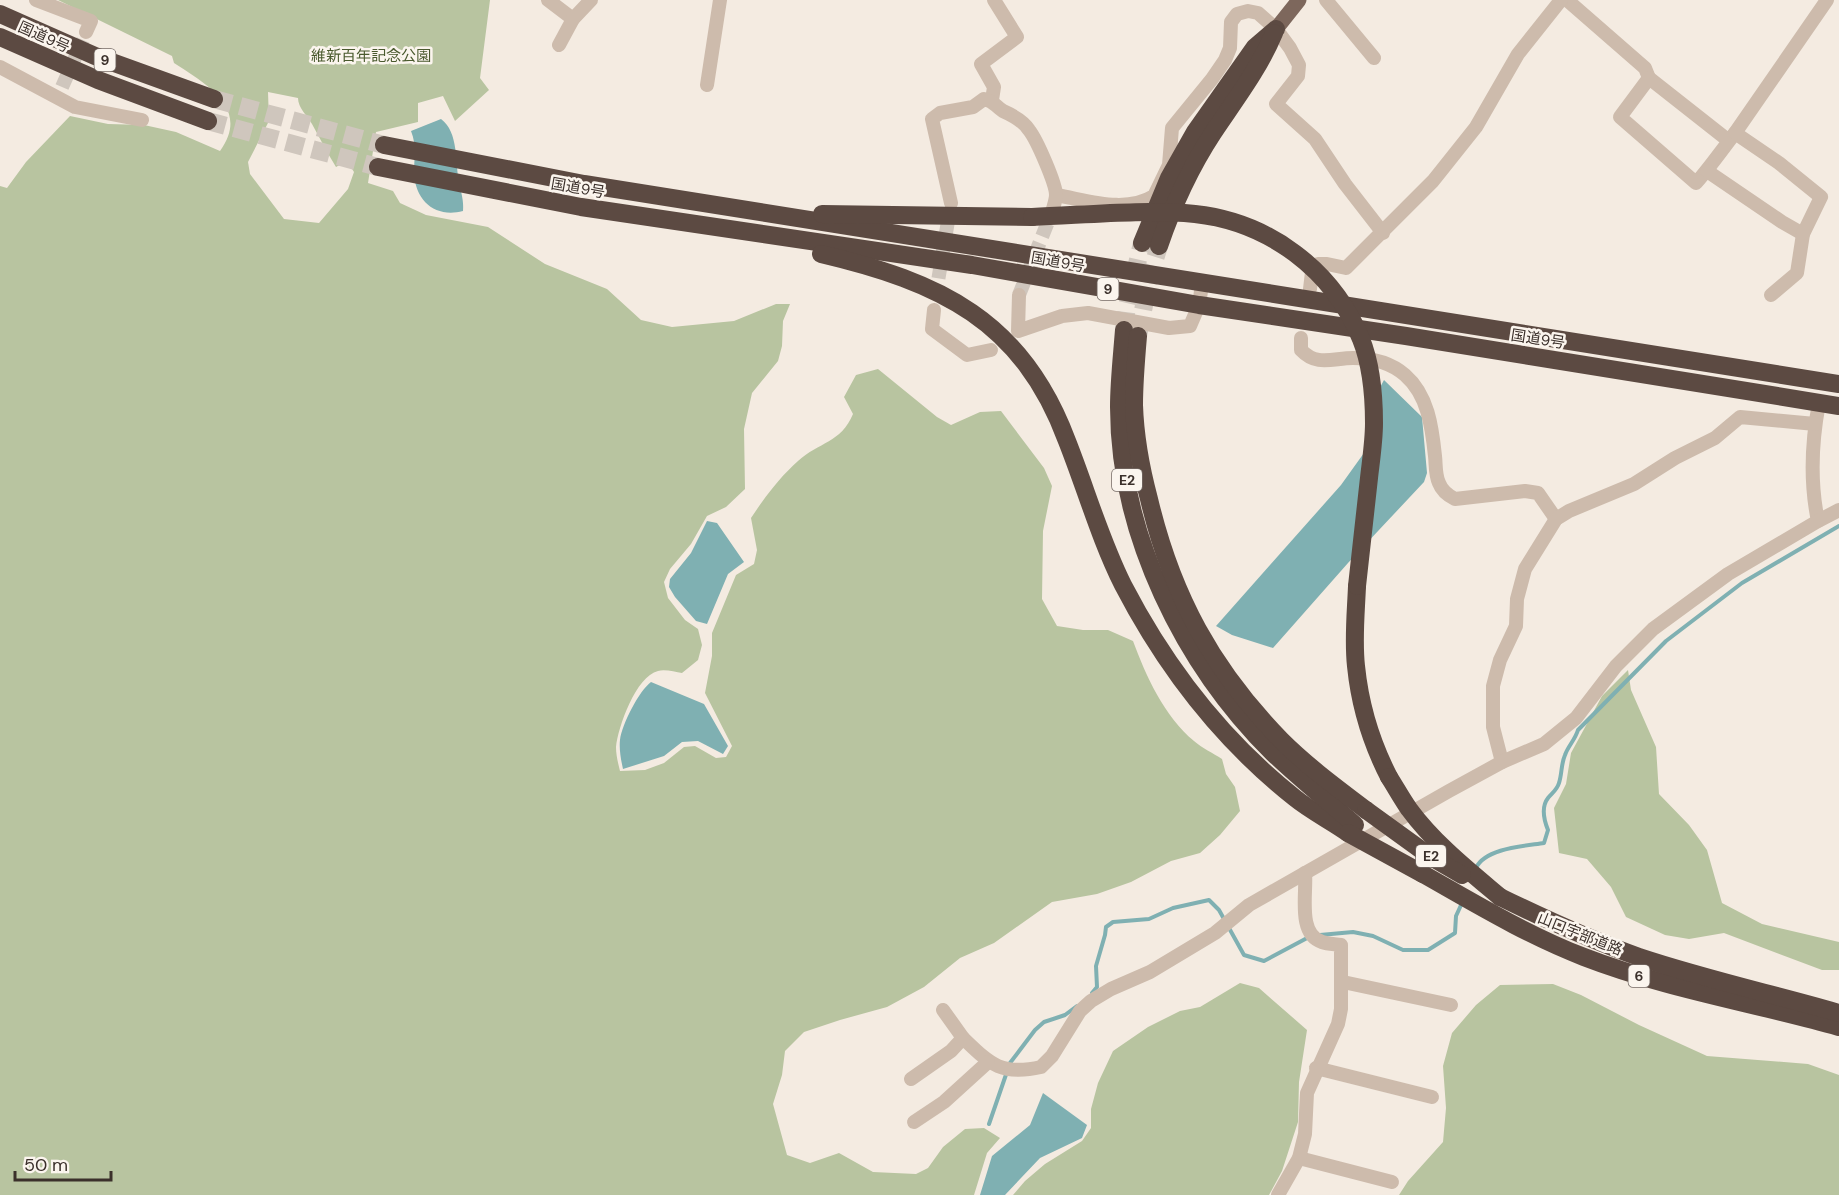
<svg xmlns="http://www.w3.org/2000/svg" width="1839" height="1195" font-family="'DM Sans','Noto Sans JP',sans-serif">
	<style>
		.green { fill: #b8c4a0; fill-rule: evenodd }
		.water { fill: #7fb0b2 }
		.lines { fill: none; stroke-linecap: round; stroke-linejoin: round }
		.stream { stroke: #7fb0b2; stroke-width: 4 }
		.street-tunnel { stroke: #cfc6bd; stroke-width: 14; stroke-dasharray: 14 7; stroke-linecap: butt }
		.highway-tunnel { stroke: #cfc6bd; stroke-width: 18; stroke-dasharray: 18 9; stroke-linecap: butt }
		.street { stroke: #cdbbac; stroke-width: 14 }
		.primary { stroke: #7d675c; stroke-width: 15 }
		.highway { stroke: #5c4a42; stroke-width: 18 }
		.highway-bridge { stroke: #5c4a42; stroke-width: 18 }
		.labels { text-anchor: middle; stroke-width: 5; stroke-linejoin: round; paint-order: stroke }
		.shield { fill: #fbf5ee; stroke: #756b66; stroke-width: 1.5 }
		.shield-label { font-size: 14px; font-weight: bold; fill: #3b302b }
		.street-label { font-size: 15px; fill: #3b302b; stroke: #fbf5ee }
		.park-label { font-size: 15px; fill: #4a5a2e; stroke: #fbf5ee }
	</style>
	<rect width="100%" height="100%" fill="#f4ebe1"/>
	<!-- green -->
	<g class="green">
		<path d="M58,0H490L480,78L489,90L455,121L443,96L418,103V122L376,132L368,183L393,191L400,203L426,215L488,227L545,264L607,289L641,320L672,327L734,321L776,304H790L783,321L782,346L778,361L752,393L744,429L745,489L726,507L707,516L691,544L670,569L664,582L668,598L685,620L698,629L702,645L698,660L682,673C675,672 665,669 658,671C636,676 618,727 616,747C616,755 618,763 620,771L645,770L664,763L684,747L695,746L716,758L726,757L732,746L705,693L712,656V633L736,575L754,564L757,550L751,518C765,497 779,478 798,461C819,442 841,443 853,414L844,397L856,375L878,369L937,417L951,425L980,412L1001,411L1044,468L1052,486L1043,531L1042,599L1057,626L1083,630H1108L1133,641C1146,676 1164,716 1194,741C1202,748 1213,753 1222,759L1226,774L1235,787L1240,811L1220,835L1200,853L1171,861L1131,882L1097,894L1052,902L994,943L960,958L924,987L887,1007L840,1020L804,1032L785,1051L782,1075L773,1104L787,1155L810,1163L839,1153L873,1172L916,1174L928,1168L943,1147L965,1129L984,1128L1000,1138L987,1153L974,1195H0V186L7,188L26,162L70,116L108,124L144,125L176,132L220,151C251,108 206,84 174,63L172,56ZM268,92L298,98C298,108 307,115 312,124C320,138 327,153 336,167L347,161L354,172L348,189L319,223L284,219L250,174L248,162L269,121Z"/>
		<polygon points="1628,670 1631,690 1656,747 1659,794 1689,825 1707,850 1722,903 1762,924 1839,942 1839,970 1822,970 1724,933 1689,939 1665,935 1626,917 1611,887 1587,859 1559,853 1554,808 1566,784 1571,753 1602,696"/>
		<polygon points="1240,983 1259,988 1307,1030 1299,1082 1298,1122 1282,1171 1269,1195 1013,1195 1025,1181 1045,1164 1082,1141 1091,1128 1091,1109 1098,1083 1113,1051 1148,1027 1180,1011 1200,1007"/>
		<polygon points="1553,984 1581,995 1639,1025 1707,1056 1808,1064 1839,1075 1839,1195 1399,1195 1408,1181 1443,1142 1446,1108 1443,1066 1452,1033 1476,1005 1500,985"/>
	</g>
	<!-- water -->
	<g class="water">
		<path d="M441,119C459,132 455,163 459,182C461,193 464,200 463,211C436,218 416,202 414,174C414,158 417,146 411,131Z"/>
		<polygon points="1384,380 1422,417 1427,473 1424,482 1348,563 1273,648 1232,635 1216,626 1341,485 1379,432 1377,393"/>
		<polygon points="707,521 717,523 744,562 728,574 707,624 696,621 675,597 669,587 670,579 691,553"/>
		<path d="M651,682L704,704L728,746L723,754L698,741L682,742L664,756L623,769C621,760 619,749 620,740C622,724 639,691 651,682Z"/>
		<polygon points="1043,1093 1087,1125 1082,1138 1040,1158 1005,1195 980,1195 992,1156 1030,1125"/>
	</g>
	<g class="lines">
		<!-- stream -->
		<g class="stream">
			<path d="M1476,868C1485,848 1525,846 1544,843L1548,830C1544,820 1541,807 1548,798C1552,793 1557,790 1559,783C1562,774 1561,764 1565,755C1568,746 1575,740 1578,730L1666,641L1742,583L1839,526"/>
			<polyline points="1320,935 1353,932 1373,936 1403,950 1428,950 1455,933 1456,916 1462,903"/>
			<polyline points="1092,993 1097,987 1096,966 1105,935 1106,927 1113,922 1149,919 1173,908 1209,900 1219,910 1244,955 1264,961 1309,937"/>
			<polyline points="989,1124 1010,1063 1035,1030 1044,1022 1065,1015 1077,1006"/>
		</g>
		<!-- street-tunnel -->
		<g class="street-tunnel">
			<polyline points="62,87 83,40"/>
			<polyline points="1019,295 1053,209"/>
			<polyline points="935,299 950,209"/>
		</g>
		<!-- highway-tunnel -->
		<g class="highway-tunnel">
			<polyline points="214,99 384,145"/>
			<polyline points="208,121 378,167"/>
			<polyline points="1124,330 1127,306 1142,243"/>
			<polyline points="1138,336 1150,275 1159,246"/>
		</g>
		<!-- street -->
		<g class="street">
			<polyline points="36,0 91,21 86,32"/>
			<polyline points="548,0 573,19"/>
			<polyline points="1326,0 1374,58"/>
			<polyline points="1567,0 1645,68 1649,78"/>
			<polyline points="559,45 573,19 591,0"/>
			<polyline points="0,67 75,107 142,120"/>
			<polyline points="707,85 720,0"/>
			<polyline points="992,100 994,87 981,64 1017,37 994,0"/>
			<path d="M1729,141L1649,78L1620,117L1696,183C1710,167 1722,150 1735,133"/>
			<polyline points="1707,171 1782,222 1803,234"/>
			<path d="M1056,195C1087,200 1125,214 1154,196L1169,165L1172,128L1212,79L1225,60L1230,48L1231,22L1237,14L1248,11L1258,13L1276,29L1290,48L1299,65L1298,76L1276,104L1315,139L1345,184L1383,233"/>
			<path d="M951,203L932,119L940,113L973,107L984,99C994,101 995,106 1003,111C1012,115 1024,122 1029,130C1037,140 1056,184 1056,195C1056,199 1054,205 1053,209"/>
			<polyline points="1310,289 1312,272 1318,264 1327,264 1346,268 1433,181 1476,127 1518,54 1561,0"/>
			<polyline points="1019,295 1018,331 1062,316 1088,313 1169,328 1190,326 1199,305 1202,284"/>
			<polyline points="1771,295 1797,273 1803,234 1821,197 1779,163 1735,133 1827,0"/>
			<polyline points="934,310 932,329 967,355 991,350"/>
			<path d="M1301,338V350C1317,367 1333,358 1353,358C1372,358 1390,362 1405,375C1428,395 1432,427 1435,456C1436,464 1435,475 1439,483C1442,491 1447,495 1455,499L1525,491L1538,493L1556,519"/>
			<path d="M1818,521C1810,483 1812,440 1819,403"/>
			<polyline points="1502,762 1493,727 1493,686 1500,660 1516,626 1517,599 1525,569 1556,519 1569,511 1634,484 1675,458 1715,438 1740,417 1815,424"/>
			<polyline points="1343,982 1451,1005"/>
			<path d="M963,1038C990,1064 1001,1076 1041,1067L1052,1056L1080,1011L1091,1001L1111,989L1150,972L1215,933L1249,905L1449,791L1502,762L1544,744L1576,718L1616,666L1653,629L1728,574L1818,521L1839,510"/>
			<polyline points="1316,1068 1432,1097"/>
			<polyline points="911,1079 951,1051 963,1038 943,1010"/>
			<polyline points="914,1122 944,1102 988,1062"/>
			<polyline points="1299,1158 1392,1182"/>
			<path d="M1278,1195L1299,1158L1305,1134L1307,1093L1338,1024L1341,1009V945C1335,944 1328,944 1322,942C1297,934 1307,893 1305,873"/>
		</g>
		<!-- primary -->
		<polyline class="primary" points="1276,29 1299,0"/>
		<!-- highway -->
		<g class="highway">
			<polyline points="0,14 95,56 214,99"/>
			<polyline points="0,37 98,80 208,121"/>
			<polyline points="384,145 584,184 1839,384"/>
			<polyline points="378,167 581,207 972,265 1199,305 1406,336 1839,406"/>
			<polyline points="822,214 1032,217"/>
			<polyline points="1142,243 1169,178 1195,132 1255,47 1276,29"/>
			<path d="M1159,246C1173,205 1190,168 1213,133C1235,100 1259,69 1274,33"/>
			<path d="M821,254C940,282 1022,320 1067,441C1086,489 1100,539 1123,585C1165,666 1223,741 1295,798C1311,811 1331,821 1348,833"/>
			<path d="M1124,330C1122,356 1119,382 1119,407C1119,534 1184,665 1273,753C1299,778 1328,801 1355,825"/>
			<path d="M1138,336C1136,359 1134,382 1134,405C1135,436 1141,469 1149,499C1172,596 1212,669 1281,740C1307,766 1337,788 1366,810"/>
			<path d="M1357,586C1356,612 1353,639 1356,666C1360,706 1371,742 1389,777"/>
			<path d="M1423,874C1476,904 1527,935 1584,957C1667,989 1754,1003 1839,1027"/>
			<path d="M1500,897C1545,919 1591,940 1639,957C1705,979 1773,994 1839,1013"/>
		</g>
		<!-- highway-bridge -->
		<g class="highway-bridge">
			<path d="M1032,217C1086,215 1142,209 1195,214C1269,222 1333,270 1361,339C1371,364 1374,396 1374,423C1374,441 1371,460 1369,478C1365,514 1361,550 1357,586"/>
			<path d="M1389,777C1396,788 1402,799 1409,809C1434,843 1468,870 1500,897"/>
			<polyline points="1366,810 1431,857 1462,875"/>
			<polyline points="1348,833 1423,874"/>
		</g>
	</g>
	<g class="labels">
		<!-- shield labels -->
		<g class="shield">
			<rect x="94.5" y="49" width="21" height="22" rx="4.5"/>
			<rect x="1097.5" y="278" width="21" height="22" rx="4.5"/>
			<rect x="1112" y="469" width="30" height="22" rx="4.5"/>
			<rect x="1416" y="845" width="30" height="22" rx="4.5"/>
			<rect x="1628.5" y="965" width="21" height="22" rx="4.5"/>
		</g>
		<g class="shield-label">
			<text x="105" y="65">9</text>
			<text x="1108" y="294">9</text>
			<text x="1127" y="485">E2</text>
			<text x="1431" y="861">E2</text>
			<text x="1639" y="981">6</text>
		</g>
		<!-- street labels -->
		<g class="street-label">
			<text transform="translate(44 37) rotate(24)" y="5">国道9号</text>
			<text transform="translate(578 188) rotate(10)" y="5">国道9号</text>
			<text transform="translate(1058 262) rotate(10)" y="5">国道9号</text>
			<text transform="translate(1538 339) rotate(9)" y="5">国道9号</text>
			<text transform="translate(1580 934) rotate(22)" y="5">山口宇部道路</text>
		</g>
		<!-- park labels -->
		<g class="park-label">
			<text x="371" y="61">維新百年記念公園</text>
		</g>
	</g>
	<!-- scale -->
	<path d="M15 1171v9h96v-9" fill="none" stroke="#3b302b" stroke-width="3"/>
	<text x="24" y="1171" font-size="18" fill="#3b302b" stroke="#fbf5ee" stroke-width="4.5" paint-order="stroke">50 m</text>
</svg>
